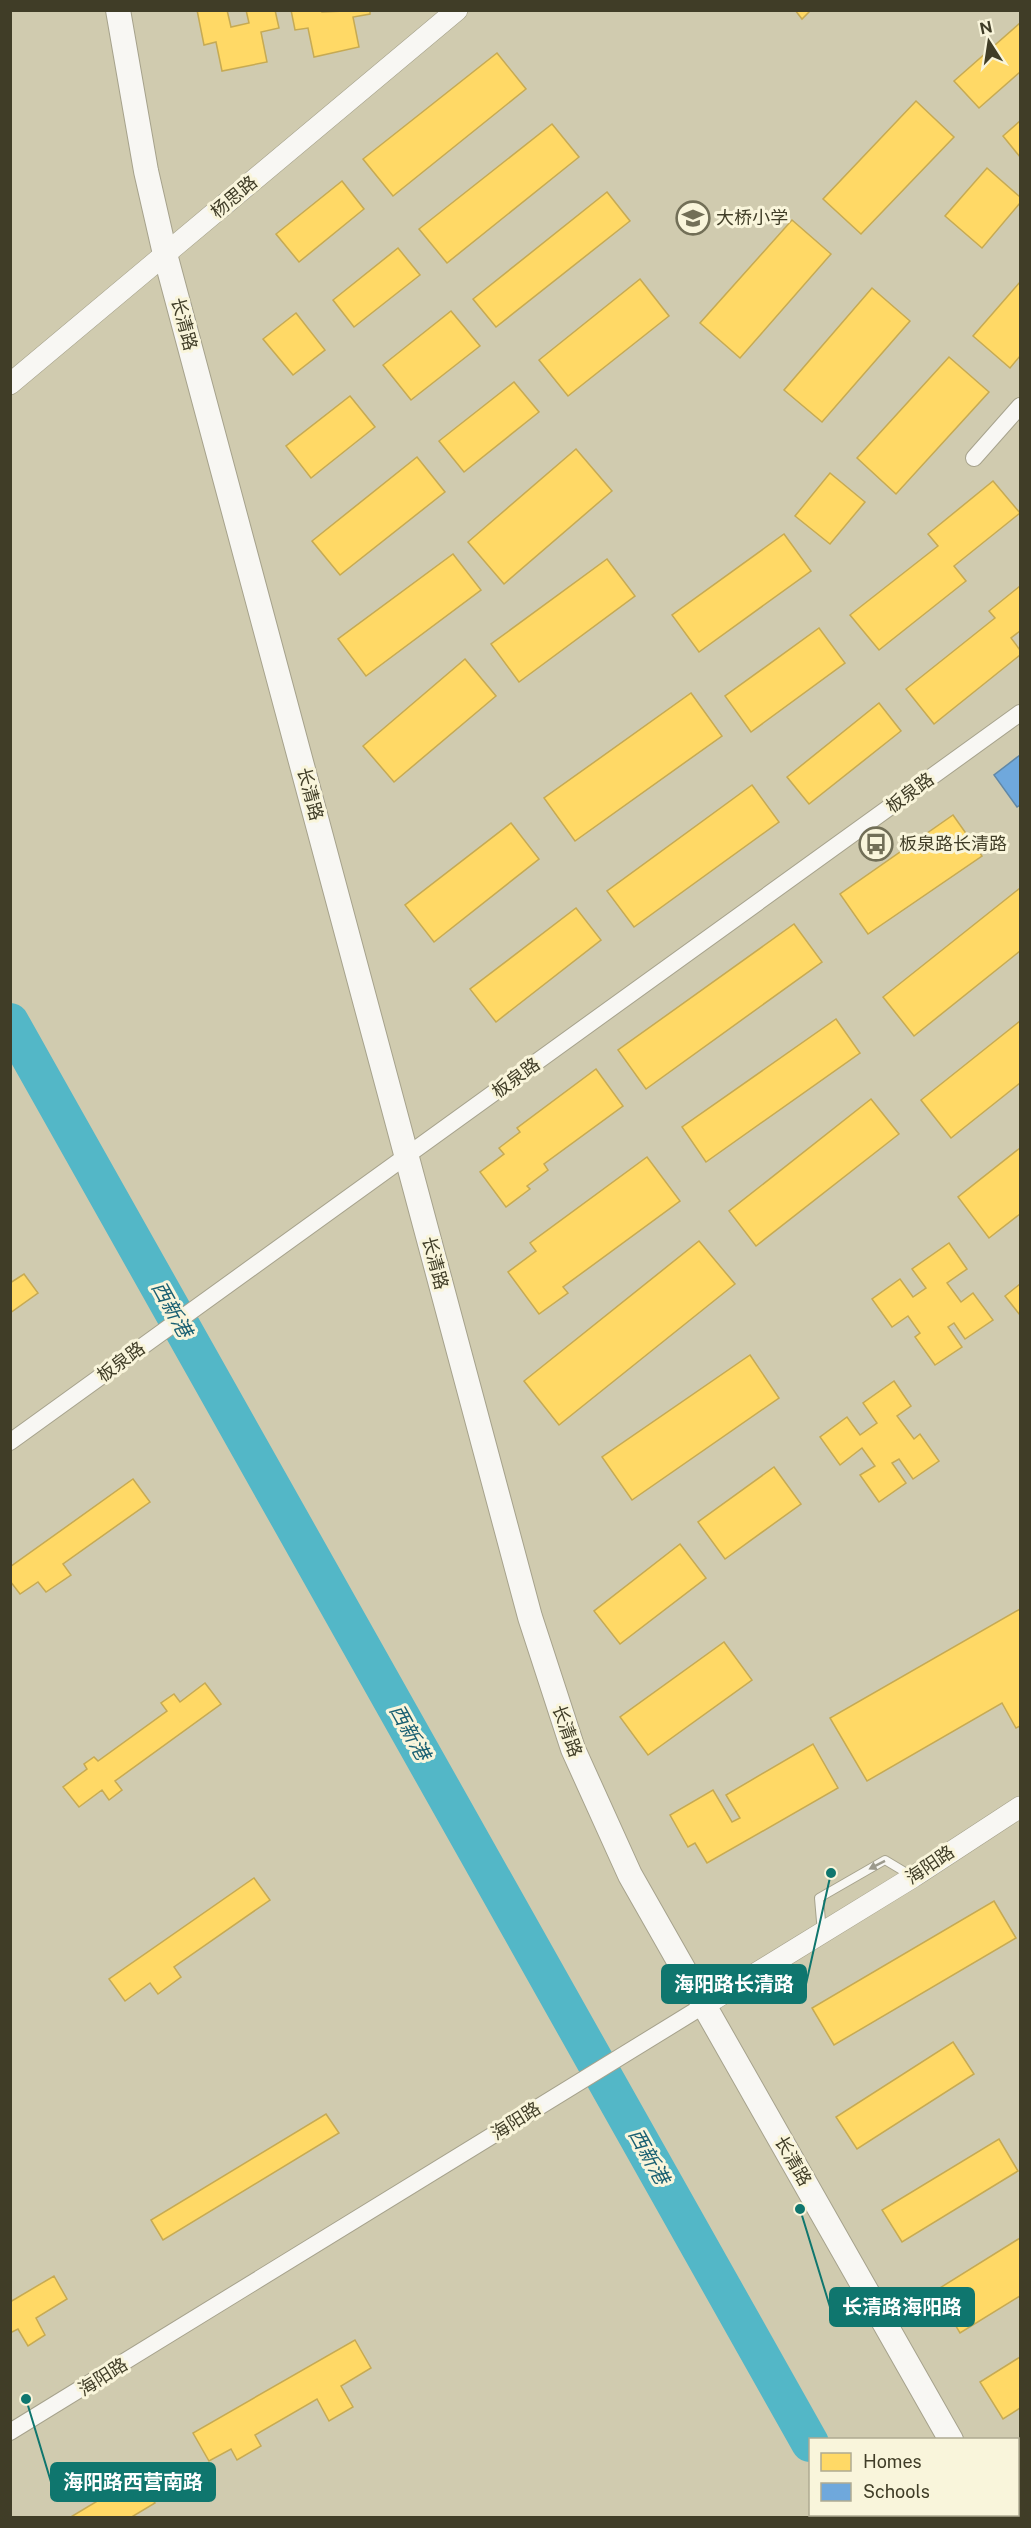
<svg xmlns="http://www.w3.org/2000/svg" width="1031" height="2528" font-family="'Public Sans','Noto Sans SC',sans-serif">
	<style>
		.homes { fill: #ffd966; stroke: #c6aa53; stroke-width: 1.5 }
		.schools { fill: #6fa8dc; stroke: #6188a6; stroke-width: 1.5 }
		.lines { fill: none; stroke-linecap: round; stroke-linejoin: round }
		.river { stroke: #53b7c7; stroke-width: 38 }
		.service-casing { stroke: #a6a28c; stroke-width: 10 }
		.minor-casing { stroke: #a6a28c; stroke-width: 18 }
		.tertiary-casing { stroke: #a6a28c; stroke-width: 22 }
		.secondary-casing { stroke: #a6a28c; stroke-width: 26 }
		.service { stroke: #f8f7f3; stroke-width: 8 }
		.minor { stroke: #f8f7f3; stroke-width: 16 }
		.tertiary { stroke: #f8f7f3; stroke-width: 21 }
		.secondary { stroke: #f8f7f3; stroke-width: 24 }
		.oneway { fill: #9c9a8d }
		.labels { text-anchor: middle; stroke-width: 6; stroke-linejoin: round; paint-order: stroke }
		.street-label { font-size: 18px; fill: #403d27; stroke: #f9f5db }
		.poi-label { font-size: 18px; fill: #403d27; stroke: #f9f5db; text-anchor: start }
		.water-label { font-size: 20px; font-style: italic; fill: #1a6072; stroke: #f9f5db }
		.leader { fill: none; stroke: #0f766e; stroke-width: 2 }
		.callout-dot { fill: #0f766e; stroke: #f9f5db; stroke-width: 2 }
		.callout { fill: #0f766e; stroke: #0f766e; stroke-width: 2 }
		.callout-label { font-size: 20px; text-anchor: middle; font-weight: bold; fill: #fff }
	</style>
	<rect width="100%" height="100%" fill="#d0cbaf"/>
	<!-- homes -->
	<g class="homes">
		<polygon points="197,10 227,10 231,27 249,23 246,10 275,10 279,28 261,32 267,62 222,71 216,42 204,45"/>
		<polygon points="291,10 322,10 322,12 370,10 370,14 353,17 359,47 314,57 308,28 295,30"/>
		<polygon points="795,10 811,10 802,19"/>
		<polygon points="1020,23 1020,72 979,108 954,81"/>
		<polygon points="497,53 526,89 393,196 363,159"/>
		<polygon points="916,101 954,137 861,234 823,199"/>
		<polygon points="1020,121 1020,157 1003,136"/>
		<polygon points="552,124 579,157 447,263 419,229"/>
		<polygon points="987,168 1020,197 1020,203 982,248 945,216"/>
		<polygon points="342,181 364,209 299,262 276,234"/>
		<polygon points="607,192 630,221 496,327 473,299"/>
		<polygon points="792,220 831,254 740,358 700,323"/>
		<polygon points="398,248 420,275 354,327 333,300"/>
		<polygon points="640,279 669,316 568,396 539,360"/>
		<polygon points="1020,282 1020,356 1010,368 973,336"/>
		<polygon points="872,288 910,321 822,422 784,390"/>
		<polygon points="451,311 480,346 411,400 383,365"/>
		<polygon points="296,313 325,350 293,375 263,339"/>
		<polygon points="949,357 989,392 896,494 857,458"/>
		<polygon points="514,382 539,412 464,472 439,441"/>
		<polygon points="350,396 375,427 311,478 286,446"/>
		<polygon points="576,449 612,491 504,584 468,542"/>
		<polygon points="417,457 445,492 340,575 312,541"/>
		<polygon points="830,473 865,502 830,544 795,516"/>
		<polygon points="993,481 1020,513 954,566 966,581 879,650 850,615 938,546 928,534"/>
		<polygon points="784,534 811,571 699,652 672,615"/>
		<polygon points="453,554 481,590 366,676 338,639"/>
		<polygon points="607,559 635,596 519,682 491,644"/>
		<polygon points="1020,586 1020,631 1011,638 1020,650 1020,655 934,724 906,689 995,618 989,611"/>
		<polygon points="819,628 845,663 751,732 725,696"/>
		<polygon points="465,659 496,696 394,782 363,746"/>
		<polygon points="691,693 722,736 575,841 544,798"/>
		<polygon points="879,703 901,731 809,804 787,777"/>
		<polygon points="752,785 779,822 634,927 607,891"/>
		<polygon points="953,815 982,856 868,934 840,894"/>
		<polygon points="511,823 539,859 434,942 405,905"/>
		<polygon points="1020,888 1020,951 914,1036 883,997"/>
		<polygon points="576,908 601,940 496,1022 470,989"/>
		<polygon points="794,924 822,962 646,1089 618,1050"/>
		<polygon points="836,1019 860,1053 706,1162 682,1127"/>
		<polygon points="1020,1021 1020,1083 951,1138 921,1100"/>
		<polygon points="596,1069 623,1106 544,1164 548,1170 527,1186 530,1189 506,1207 480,1172 504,1154 499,1148 520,1132 517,1128"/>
		<polygon points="871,1099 899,1134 756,1246 729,1211"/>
		<polygon points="1020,1148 1020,1214 989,1238 958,1197"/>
		<polygon points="647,1157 680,1201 563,1287 568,1293 539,1314 508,1272 536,1251 530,1243"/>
		<polygon points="699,1241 735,1284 559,1425 524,1381"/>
		<polygon points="949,1243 967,1269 947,1283 961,1302 973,1293 993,1320 965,1339 954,1323 948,1327 962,1347 935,1365 915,1337 920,1333 908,1316 892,1327 872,1299 900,1279 913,1297 926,1288 912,1269"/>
		<polygon points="24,1274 38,1293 10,1313 10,1283"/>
		<polygon points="1020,1284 1020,1315 1005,1296"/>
		<polygon points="750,1355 779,1398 632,1500 602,1457"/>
		<polygon points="894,1381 911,1406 897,1416 914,1439 920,1434 939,1461 913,1479 899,1459 892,1463 906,1483 879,1502 860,1475 875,1466 862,1448 840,1465 820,1437 847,1417 860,1435 877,1423 863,1403"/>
		<polygon points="774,1467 801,1504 725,1559 698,1522"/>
		<polygon points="133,1479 150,1502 63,1564 71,1575 46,1592 38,1582 20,1594 10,1581 10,1567"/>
		<polygon points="680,1544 706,1578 620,1644 594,1611"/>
		<polygon points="1020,1609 1020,1726 1016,1728 1002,1703 867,1781 830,1718"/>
		<polygon points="724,1642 752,1680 648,1755 620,1717"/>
		<polygon points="205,1683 221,1704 115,1781 122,1790 109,1800 102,1790 79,1807 63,1787 87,1769 84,1764 94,1757 98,1761 167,1711 161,1703 174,1694 180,1702"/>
		<polygon points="813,1744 838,1788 707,1863 695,1843 688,1847 670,1815 713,1790 732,1822 740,1818 726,1795"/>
		<polygon points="254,1878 270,1900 174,1967 181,1977 158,1994 150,1983 125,2001 109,1979"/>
		<polygon points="994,1901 1016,1938 834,2045 812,2008"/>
		<polygon points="953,2042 974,2074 857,2149 836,2117"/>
		<polygon points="326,2114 339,2133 163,2240 151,2220"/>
		<polygon points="999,2139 1018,2171 902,2242 882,2210"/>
		<polygon points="1020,2238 1020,2296 960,2333 935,2291"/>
		<polygon points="54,2276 67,2299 36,2318 45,2335 28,2346 18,2329 10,2333 10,2302"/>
		<polygon points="355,2340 371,2368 341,2386 353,2407 329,2421 317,2399 255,2435 261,2446 237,2460 231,2449 209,2461 193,2433"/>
		<polygon points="1020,2357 1020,2408 1003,2419 980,2382"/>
		<polygon points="139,2476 155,2503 130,2518 69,2518"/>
	</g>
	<!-- schools -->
	<polygon class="schools" points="1020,755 1020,805 1017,807 994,775"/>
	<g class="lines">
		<!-- river -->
		<g class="river">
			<polyline points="10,1022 810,2443"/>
			<polyline points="851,2514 853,2518"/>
		</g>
		<!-- service casing -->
		<g class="service-casing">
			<polyline id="service" points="822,1933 819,1898 885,1860 910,1875"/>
		</g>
		<!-- minor casing -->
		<g class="minor-casing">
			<g id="minor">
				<polyline points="974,458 1020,406"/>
				<polyline points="10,1442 1020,713"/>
				<polyline points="10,2432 703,2006"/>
			</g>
		</g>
		<!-- tertiary casing -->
		<g class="tertiary-casing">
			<g id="tertiary">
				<polyline points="10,384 457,10"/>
				<polyline points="703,2006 913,1877 1020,1807"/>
			</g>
		</g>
		<!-- secondary casing -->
		<g class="secondary-casing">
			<g id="secondary">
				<polyline points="118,10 146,171 165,254 530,1617 573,1749 630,1875 951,2440"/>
				<polyline points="993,2514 994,2518"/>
			</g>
		</g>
		<!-- service -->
		<use href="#service" class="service"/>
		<!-- minor -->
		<use href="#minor" class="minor"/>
		<!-- tertiary -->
		<use href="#tertiary" class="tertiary"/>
		<!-- secondary -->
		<use href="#secondary" class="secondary"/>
	</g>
	<!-- one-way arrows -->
	<defs><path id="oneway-solid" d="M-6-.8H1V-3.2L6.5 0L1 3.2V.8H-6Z" transform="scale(1.5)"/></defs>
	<use class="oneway" href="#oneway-solid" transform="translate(877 1865) rotate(153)"/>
	<!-- icons -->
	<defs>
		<g id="school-ring" transform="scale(1.725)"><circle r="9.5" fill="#f9f5db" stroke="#726f57" stroke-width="1.5"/><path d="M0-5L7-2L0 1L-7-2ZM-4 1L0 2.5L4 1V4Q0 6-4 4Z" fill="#726f57"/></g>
		<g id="bus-ring" transform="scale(1.725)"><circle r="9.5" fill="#f9f5db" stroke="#726f57" stroke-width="1.5"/><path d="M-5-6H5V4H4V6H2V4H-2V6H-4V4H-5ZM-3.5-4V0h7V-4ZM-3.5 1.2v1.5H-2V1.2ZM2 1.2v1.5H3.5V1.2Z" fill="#726f57"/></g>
	</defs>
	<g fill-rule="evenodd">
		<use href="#school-ring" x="693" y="218"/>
		<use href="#bus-ring" x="876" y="844"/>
	</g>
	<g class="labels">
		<!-- street labels -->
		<g class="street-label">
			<text transform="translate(234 197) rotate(-40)" y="6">杨思路</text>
			<text transform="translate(184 324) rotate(75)" y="6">长清路</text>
			<text transform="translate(910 793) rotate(-36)" y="6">板泉路</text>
			<text transform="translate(310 794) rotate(75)" y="6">长清路</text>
			<text transform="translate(516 1078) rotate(-36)" y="6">板泉路</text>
			<text transform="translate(435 1263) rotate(75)" y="6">长清路</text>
			<text transform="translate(121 1362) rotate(-36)" y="6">板泉路</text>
			<text transform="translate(567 1731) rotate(70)" y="6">长清路</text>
			<text transform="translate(930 1865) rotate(-34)" y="6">海阳路</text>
			<text transform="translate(516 2121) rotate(-32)" y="6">海阳路</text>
			<text transform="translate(793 2161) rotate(60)" y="6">长清路</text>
			<text transform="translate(103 2377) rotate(-32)" y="6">海阳路</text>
		</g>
		<!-- poi labels -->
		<g class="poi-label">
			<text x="716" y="224">大桥小学</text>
			<text x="899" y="850">板泉路长清路</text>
		</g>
		<!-- water labels -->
		<g class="water-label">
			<text transform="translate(172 1309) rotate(61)" y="7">西新港</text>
			<text transform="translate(410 1732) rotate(61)" y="7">西新港</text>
			<text transform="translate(649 2156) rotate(61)" y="7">西新港</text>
		</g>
	</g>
	<!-- callouts -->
	<path class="leader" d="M831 1873L806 1984M800 2209L830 2307M26 2399L51 2482"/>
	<g class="callout-dot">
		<circle cx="831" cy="1873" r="6"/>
		<circle cx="800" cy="2209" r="6"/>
		<circle cx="26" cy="2399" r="6"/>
	</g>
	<g class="callout">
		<rect x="662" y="1965" width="144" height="38" rx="6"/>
		<rect x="830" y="2288" width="144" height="38" rx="6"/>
		<rect x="51" y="2463" width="164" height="38" rx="6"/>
	</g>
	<g class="callout-label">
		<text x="734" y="1991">海阳路长清路</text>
		<text x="902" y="2314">长清路海阳路</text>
		<text x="133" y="2489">海阳路西营南路</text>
	</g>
	<!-- border -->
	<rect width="1031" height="2528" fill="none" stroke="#403d27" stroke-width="24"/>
	<!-- legend -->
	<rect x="809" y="2438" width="210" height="78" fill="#f9f5db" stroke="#afab93" stroke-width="1.5"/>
	<rect x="821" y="2453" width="30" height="18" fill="#ffd966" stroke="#afab93" stroke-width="1.5"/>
	<text x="863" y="2468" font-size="18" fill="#403d27">Homes</text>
	<rect x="821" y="2483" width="30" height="18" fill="#6fa8dc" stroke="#afab93" stroke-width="1.5"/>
	<text x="863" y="2498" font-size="18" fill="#403d27">Schools</text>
	<!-- north arrow -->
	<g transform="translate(989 42) rotate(348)" stroke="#f9f5db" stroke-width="4.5" paint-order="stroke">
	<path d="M0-4.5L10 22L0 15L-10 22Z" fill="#403d27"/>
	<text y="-9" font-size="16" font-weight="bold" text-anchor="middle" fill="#403d27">N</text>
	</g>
</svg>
